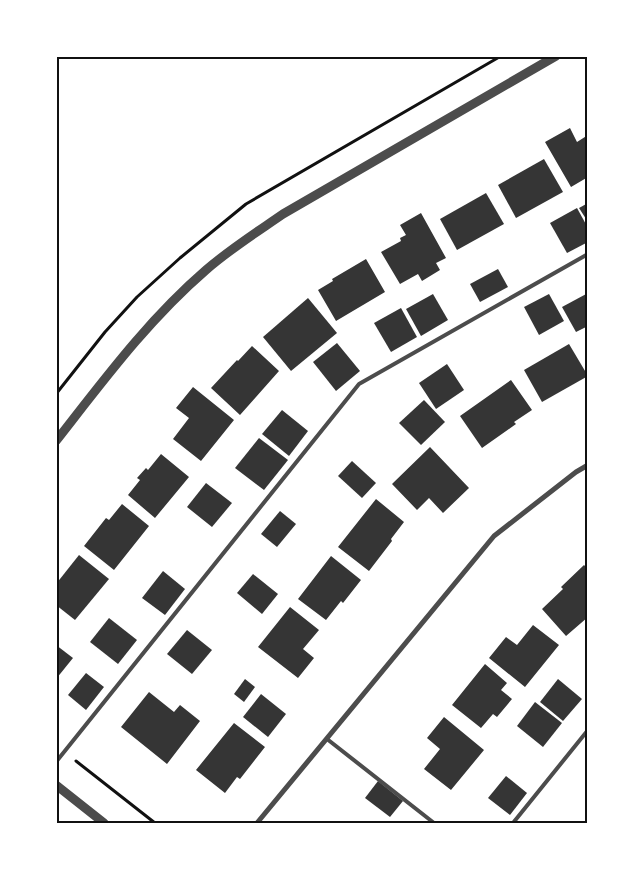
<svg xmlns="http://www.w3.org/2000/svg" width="644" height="879" font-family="Raleway,sans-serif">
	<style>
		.building { fill: #353535 }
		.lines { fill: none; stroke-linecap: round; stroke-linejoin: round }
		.path { stroke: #111; stroke-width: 3 }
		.service { stroke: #4c4c4c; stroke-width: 4 }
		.minor { stroke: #4c4c4c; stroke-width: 5 }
		.tertiary { stroke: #4c4c4c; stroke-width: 9 }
		.neatline { fill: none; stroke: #111; stroke-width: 2 }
	</style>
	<rect width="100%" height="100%" fill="#fff"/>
	<!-- building -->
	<g class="building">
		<polygon points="570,128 577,142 588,135 588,177 571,187 545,142"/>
		<polygon points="544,159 563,192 516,218 498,185"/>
		<polygon points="486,193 504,224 457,250 440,219"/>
		<polygon points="588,203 588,222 579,208"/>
		<polygon points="577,208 588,228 588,242 567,253 550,223"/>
		<polygon points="421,213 446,258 436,263 440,270 422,281 418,274 400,284 381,252 401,241 400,238 406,235 400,225"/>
		<polygon points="366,259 385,292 336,321 318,290 333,281 332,279"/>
		<polygon points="498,269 508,287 480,302 470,284"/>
		<polygon points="588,293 588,326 576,332 562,307"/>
		<polygon points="433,294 448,320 421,336 406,309"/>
		<polygon points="549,294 564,321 539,335 524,307"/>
		<polygon points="308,298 337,333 291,371 263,337"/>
		<polygon points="401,308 417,337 391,352 374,323"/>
		<polygon points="337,343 360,371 336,391 313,362"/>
		<polygon points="569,344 588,376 542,402 524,370"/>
		<polygon points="252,346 279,371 240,415 211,388 237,360 238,361"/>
		<polygon points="447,364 464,390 436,409 419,383"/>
		<polygon points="511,380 532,410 514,422 516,424 482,448 460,416"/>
		<polygon points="193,387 234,420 201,461 173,439 189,418 176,408"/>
		<polygon points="424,400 445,422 421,445 399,423"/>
		<polygon points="282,410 308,431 289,456 262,434"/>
		<polygon points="259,438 288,460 264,490 235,468"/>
		<polygon points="430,447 469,488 443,513 429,498 417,510 392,484"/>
		<polygon points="161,454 189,477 155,518 128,495 140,480 137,478 146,468 148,470"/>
		<polygon points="352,461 376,483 362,498 338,476"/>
		<polygon points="206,483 232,503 212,527 187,507"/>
		<polygon points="376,499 404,522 391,539 392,541 369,571 338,547"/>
		<polygon points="122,504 149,526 114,570 84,546 106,518 109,520"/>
		<polygon points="280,511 296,524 277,547 261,534"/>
		<polygon points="79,555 109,579 75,620 56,605 56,584"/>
		<polygon points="331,556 361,580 343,603 341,601 326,620 298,599"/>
		<polygon points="584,565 588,569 588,617 566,636 542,609 563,589 561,587"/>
		<polygon points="163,571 185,589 165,615 142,598"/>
		<polygon points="253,574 278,594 262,614 237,593"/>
		<polygon points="290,607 319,630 303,649 314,658 298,678 258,647"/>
		<polygon points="109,618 137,640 118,664 90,642"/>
		<polygon points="533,625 559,645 525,687 489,658 506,637 517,645"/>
		<polygon points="187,630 212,650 192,674 167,654"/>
		<polygon points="56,645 73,658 56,679"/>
		<polygon points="485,664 507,683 501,690 512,699 497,717 493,714 481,728 452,705"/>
		<polygon points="86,673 104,687 86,710 68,695"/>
		<polygon points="245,679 255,687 244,702 234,694"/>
		<polygon points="558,679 582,699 563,721 540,702"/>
		<polygon points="149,692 174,712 180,705 200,721 167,764 121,727"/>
		<polygon points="261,694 286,714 268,737 243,717"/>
		<polygon points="535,702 562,723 543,747 517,726"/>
		<polygon points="444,717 484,750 451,790 424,769 440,749 427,738"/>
		<polygon points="234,723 265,747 240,779 237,777 225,793 196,770"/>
		<polygon points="506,776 527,793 510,815 488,798"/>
		<polygon points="378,781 403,801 390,817 365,798"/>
	</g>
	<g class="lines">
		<!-- path -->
		<g class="path">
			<polyline points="56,394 105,332 137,297 180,258 246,204 501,56"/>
			<polyline points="76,761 155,823"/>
		</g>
		<!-- service -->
		<g class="service">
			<polyline points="327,739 434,823"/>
			<polyline points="56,762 359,384 588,254"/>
			<polyline points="513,823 588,730"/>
		</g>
		<!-- minor -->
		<polyline class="minor" points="257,823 494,536 576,472 588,465"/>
		<!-- tertiary -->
		<g class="tertiary">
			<path d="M56,441C103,381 148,320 206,270C230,249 257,232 283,214L556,56"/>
			<polyline points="56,785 104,823"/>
		</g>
	</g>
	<!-- border -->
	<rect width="644" height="879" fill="none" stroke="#ffffff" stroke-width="115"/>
	<rect x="58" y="58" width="528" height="764" class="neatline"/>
</svg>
